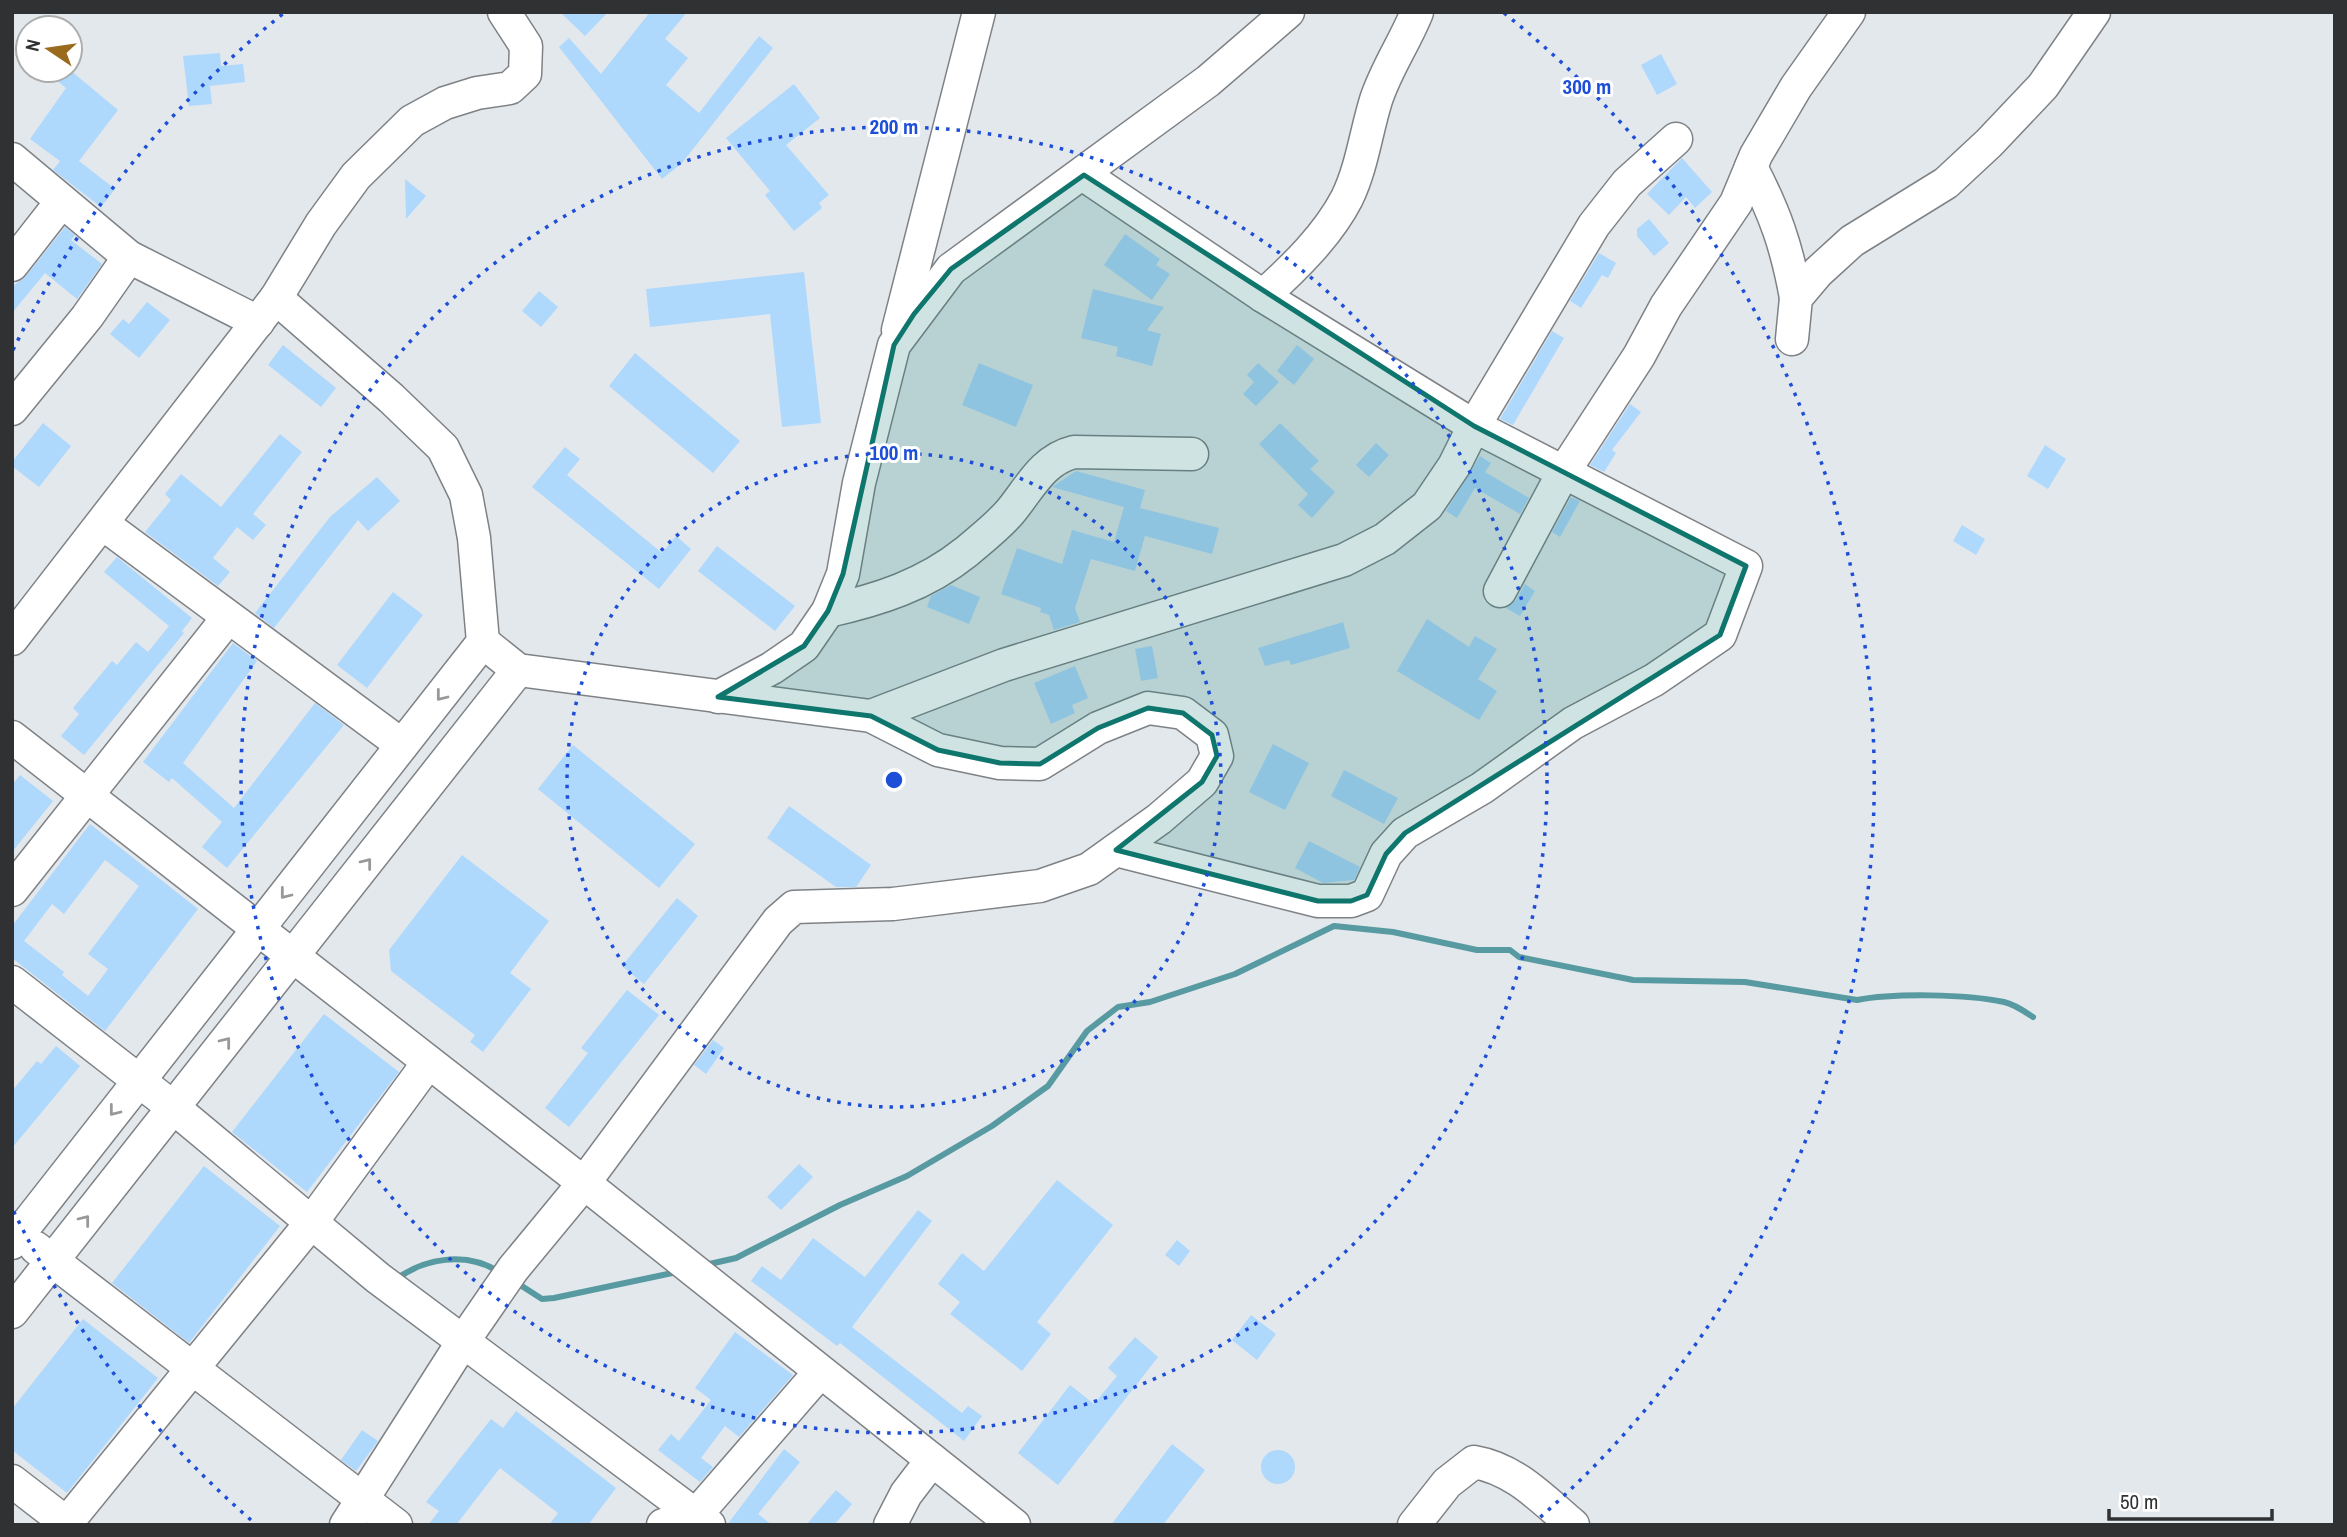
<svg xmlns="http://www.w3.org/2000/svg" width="2347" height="1537" font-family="'Archivo Narrow',sans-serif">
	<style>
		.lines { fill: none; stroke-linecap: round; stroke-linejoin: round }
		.stream { stroke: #589aa1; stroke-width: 6 }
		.building { fill: #afd8fd; fill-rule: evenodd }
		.minor-casing { stroke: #7e8286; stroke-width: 35 }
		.minor { stroke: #fff; stroke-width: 32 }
		.oneway { stroke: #979898 }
		.marked { fill: #0f766e; fill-opacity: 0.2; stroke: #0f766e; stroke-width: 5; stroke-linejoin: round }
		.ring { fill: none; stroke: #1d4ed8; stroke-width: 3.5; stroke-dasharray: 3.5 7 }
		.centre { fill: #1d4ed8; stroke: #fff; stroke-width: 3.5 }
		.ring-label { font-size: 21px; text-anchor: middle; font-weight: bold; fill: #1d4ed8; stroke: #fff; stroke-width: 6; stroke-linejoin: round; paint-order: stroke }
	</style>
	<rect width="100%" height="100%" fill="#e3e8ec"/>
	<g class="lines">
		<!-- stream -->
		<g class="stream">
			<path d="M705,1265L736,1258L840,1205L907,1176L992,1126L1048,1086L1087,1031L1118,1007L1150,1002L1235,974L1334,926L1393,932L1477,950H1510L1519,957L1633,980L1745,982L1857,1000C1894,993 1966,994 2004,1002C2014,1004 2024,1011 2033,1017"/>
			<path d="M395,1280C424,1258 466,1251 499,1272"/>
			<polyline points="514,1281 542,1299 554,1298 677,1272"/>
		</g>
	</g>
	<!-- building -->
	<g class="building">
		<polygon points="560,12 608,12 585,36"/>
		<polygon points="650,12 687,12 665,39 688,58 666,85 699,113 759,36 773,48 682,163 662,179 559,47 569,38 601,74"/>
		<polygon points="220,53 221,66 243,64 245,82 210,86 212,104 189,106 183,56"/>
		<polygon points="1661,54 1677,84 1657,95 1641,65"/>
		<polygon points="44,70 70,70 118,110 79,161 115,189 101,207 53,170 60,161 30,139 66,88"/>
		<polygon points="794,84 820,118 786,145 829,195 819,203 822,208 794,231 765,195 770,191 726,138"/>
		<polygon points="1682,158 1712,192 1695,208 1686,197 1669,215 1647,194"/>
		<polygon points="405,179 426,196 406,219"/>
		<polygon points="1649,219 1669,243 1654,256 1637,236 1637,229"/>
		<polygon points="65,227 75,235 71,240 102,264 77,299 45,273 12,313 12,287 26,276"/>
		<polygon points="1125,234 1160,259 1156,265 1170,274 1152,300 1104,265"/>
		<polygon points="1599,253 1616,263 1608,278 1602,275 1581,308 1570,301"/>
		<polygon points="804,272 821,423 782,427 770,314 650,327 646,289"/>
		<polygon points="1093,289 1164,307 1147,330 1161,334 1152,366 1116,356 1118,347 1081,338"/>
		<polygon points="539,291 558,307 541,327 522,311"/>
		<polygon points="147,302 170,320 139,358 110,334 123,319 129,324"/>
		<polygon points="1552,331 1564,338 1513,425 1500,419"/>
		<polygon points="283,345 336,388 321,407 268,365"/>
		<polygon points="1297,345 1314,359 1294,385 1277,371"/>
		<polygon points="635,353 740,441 713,473 609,386"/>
		<polygon points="979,363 1033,385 1016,427 962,405"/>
		<polygon points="1258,363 1279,382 1256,406 1243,394 1254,382 1247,375"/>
		<polygon points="1630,404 1641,412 1612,450 1616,453 1604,472 1590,465"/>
		<polygon points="43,423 71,446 39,487 12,466 12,462"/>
		<polygon points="1280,423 1319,461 1310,469 1335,492 1312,518 1298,505 1308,494 1259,444"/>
		<polygon points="280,434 302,452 253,514 266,525 253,540 237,527 213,558 230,572 218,586 145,532 171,500 165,494 181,474 221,507"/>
		<polygon points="1376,443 1389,455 1369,477 1356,465"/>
		<polygon points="2045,445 2066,459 2048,489 2027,476"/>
		<polygon points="565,447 580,459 567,475 662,553 676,536 691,549 659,589 532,487"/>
		<polygon points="1480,456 1491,463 1485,472 1529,498 1520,514 1475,488 1457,518 1446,511"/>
		<polygon points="1076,471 1145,490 1140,508 1219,528 1212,554 1145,536 1135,571 1091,559 1075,608 1080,622 1054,630 1049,615 1040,612 1041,608 1001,594 1017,548 1062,564 1072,530 1114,542 1124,507 1052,487"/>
		<polygon points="377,477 400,501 368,531 358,520 274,628 255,613 330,517"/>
		<polygon points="1571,497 1580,501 1560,537 1552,532"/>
		<polygon points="1962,525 1985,539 1976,555 1953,541"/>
		<polygon points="717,546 795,606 775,631 698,571"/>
		<polygon points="117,557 192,618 182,631 184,633 84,755 61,736 79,714 73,708 112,661 117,665 136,642 148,652 169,626 104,572"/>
		<polygon points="1525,584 1535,591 1520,616 1506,608 1516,600"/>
		<polygon points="951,585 980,597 969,624 927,607 931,596"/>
		<polygon points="393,592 423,615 367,688 337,665"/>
		<polygon points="1427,619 1469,647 1475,636 1497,649 1478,679 1497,691 1479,720 1397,671"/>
		<polygon points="1343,622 1350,648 1291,665 1289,660 1265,666 1258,648"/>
		<polygon points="233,643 257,661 183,763 234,808 315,703 344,725 227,868 202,847 222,822 172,778 169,782 143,762"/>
		<polygon points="1152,646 1158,678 1141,681 1135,649"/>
		<polygon points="1075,666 1088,698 1072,705 1075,713 1051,724 1034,683"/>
		<polygon points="1273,744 1309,763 1285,810 1249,792"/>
		<polygon points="573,745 695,844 659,888 538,789"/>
		<polygon points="1344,770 1398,798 1384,824 1331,796"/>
		<polygon points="20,775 53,801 12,852 12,785"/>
		<polygon points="789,806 871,865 856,887 836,887 767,838"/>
		<path d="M90,824L198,909L105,1031L12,958V926ZM105,860L139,886L88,954L108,969L88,996L62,975L64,972L24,941L52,904L64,914Z"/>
		<polygon points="1309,841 1360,867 1354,880 1323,883 1295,868"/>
		<polygon points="462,855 549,921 510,973 531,989 483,1052 470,1042 475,1035 391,971 389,950"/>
		<polygon points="677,898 698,916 644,984 622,966"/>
		<polygon points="627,990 659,1015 569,1127 545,1108 588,1053 581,1048"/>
		<polygon points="324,1014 399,1072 307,1192 232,1132"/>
		<polygon points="713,1040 724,1048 706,1074 694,1065"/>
		<polygon points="56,1046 80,1066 12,1148 12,1091 37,1061 41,1064"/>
		<polygon points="799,1164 813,1177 781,1210 767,1197"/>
		<polygon points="204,1166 280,1226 189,1343 112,1283"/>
		<polygon points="1057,1180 1113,1225 1037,1322 1051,1334 1022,1371 950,1314 960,1302 938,1284 962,1253 984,1271"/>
		<polygon points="918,1210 932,1221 852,1327 962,1413 968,1406 982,1416 964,1441 840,1343 837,1346 751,1281 762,1266 781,1280 813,1238 865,1277"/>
		<polygon points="1177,1240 1190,1251 1179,1266 1165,1255"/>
		<polygon points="1251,1315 1276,1334 1257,1360 1232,1340"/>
		<polygon points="83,1319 158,1378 67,1493 12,1450 12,1409"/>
		<polygon points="735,1332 793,1375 739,1437 725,1426 701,1458 713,1467 700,1482 658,1450 671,1434 679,1441 711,1400 695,1388"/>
		<polygon points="1135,1337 1158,1357 1058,1485 1018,1453 1070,1385 1094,1404 1117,1376 1108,1368"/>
		<polygon points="516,1411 616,1488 588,1525 549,1525 558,1513 500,1468 456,1525 428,1525 439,1511 426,1502 491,1419 503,1428"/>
		<polygon points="362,1430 378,1441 356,1471 341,1460"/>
		<polygon points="1172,1444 1205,1470 1163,1525 1111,1525"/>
		<polygon points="784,1449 800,1462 758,1514 772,1525 727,1525"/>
		<circle cx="1278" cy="1467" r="17"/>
		<polygon points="836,1490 852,1504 834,1525 806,1525"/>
	</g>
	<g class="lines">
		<!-- minor casing -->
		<g class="minor-casing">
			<g id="minor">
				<polyline points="12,159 129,257 258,322"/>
				<path d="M1751,167C1775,213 1787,247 1796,298"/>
				<polyline points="1084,175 1263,296 1474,426 1746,566 1720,635 1654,680 1573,723 1482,788 1405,833 1386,854 1367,895 1351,901 1318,901 1116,850"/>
				<polyline points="12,265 62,201"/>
				<path d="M1263,296C1294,268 1328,235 1347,198C1362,167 1366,132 1376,100C1386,69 1405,42 1417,12"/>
				<polyline points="898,330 979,12"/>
				<polyline points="1792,339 1796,298 1818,272 1852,241 1946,183 1989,143 2043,86 2094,12"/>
				<polyline points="12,409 87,317 129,257"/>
				<polyline points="103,524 402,745"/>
				<polyline points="1500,591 1563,473 1639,356 1666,306 1736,203 1756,155 1796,87 1849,12"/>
				<path d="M828,611C878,600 925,585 966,552C980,540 997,527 1010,512C1030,488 1042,460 1074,452L1192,454"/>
				<polyline points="12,639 276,298 321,224 356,176 412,121 445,103 477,93 510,88 525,74 526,46 504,12"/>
				<polyline points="718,697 772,668 804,646 828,611 843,574 859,483 894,345 951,269 1208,81 1288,12"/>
				<polyline points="871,716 1004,665 1344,560 1385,539 1427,506 1454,466 1474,426 1594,225 1627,183 1676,139"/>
				<polyline points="12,737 584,1183 1014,1525"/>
				<polyline points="12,890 227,619"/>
				<polyline points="12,982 174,1108 378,1278 709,1525"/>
				<polyline points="12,1243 483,642 474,538 466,495 443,448 391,398 276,298"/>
				<polyline points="36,1248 396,1525"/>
				<polyline points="12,1312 518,670"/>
				<polyline points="12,1481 69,1525"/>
				<polyline points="65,1525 311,1223 428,1063"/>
				<polyline points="346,1525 462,1343 513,1269 584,1183 778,921 794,907 893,904 1040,886 1089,869 1159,819 1202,782 1217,756 1212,735 1183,713 1148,708 1098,728 1040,764 1000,763 938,750 871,716 518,670 483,642"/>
				<polyline points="663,1525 696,1515 820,1372"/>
				<polyline points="890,1525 906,1494 932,1460"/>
				<path d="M1414,1525L1447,1483L1474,1462C1515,1469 1542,1499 1573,1525"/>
			</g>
		</g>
		<!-- minor -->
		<use href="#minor" class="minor"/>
	</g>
	<!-- one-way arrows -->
	<defs><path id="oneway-chevron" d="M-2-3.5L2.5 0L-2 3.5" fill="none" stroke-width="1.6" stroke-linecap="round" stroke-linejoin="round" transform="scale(1.75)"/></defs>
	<g class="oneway">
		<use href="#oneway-chevron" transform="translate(441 696) rotate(128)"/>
		<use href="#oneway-chevron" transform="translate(367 863) rotate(-52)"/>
		<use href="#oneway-chevron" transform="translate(285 894) rotate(128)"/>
		<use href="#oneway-chevron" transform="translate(226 1042) rotate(-52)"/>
		<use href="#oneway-chevron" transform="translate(114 1111) rotate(128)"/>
		<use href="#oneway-chevron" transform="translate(85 1220) rotate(-52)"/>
	</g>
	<!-- marked area -->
	<path class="marked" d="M1084,175L1474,426L1746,566L1720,635L1405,833L1386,854L1367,895L1351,901H1318L1116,850L1202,782L1217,756L1212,735L1183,713L1148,708L1098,728L1040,764L1000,763L938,750L871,716L718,697L804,646L828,611L843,574L894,345L914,314L951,269Z"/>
	<!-- distance rings -->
	<g class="ring">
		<circle cx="894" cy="780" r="327"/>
		<circle cx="894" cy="780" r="653"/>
		<path d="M251 1520A980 980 0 0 1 13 1210M13 350A980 980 0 0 1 284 13M1504 13A980 980 0 0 1 1537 1520"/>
	</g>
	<circle cx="894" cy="780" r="10" class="centre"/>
	<g class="ring-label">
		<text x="1587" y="94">300 m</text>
		<text x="894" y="134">200 m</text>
		<text x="894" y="460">100 m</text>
	</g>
	<!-- border -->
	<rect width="2347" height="1537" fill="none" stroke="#2f3132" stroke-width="28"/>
	<!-- north arrow -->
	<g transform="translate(49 49) rotate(283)"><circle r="33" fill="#ffffff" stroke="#acadad" stroke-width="2"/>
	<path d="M0-5L12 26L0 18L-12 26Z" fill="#9a6b1c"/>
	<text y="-10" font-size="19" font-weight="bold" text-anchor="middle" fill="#2f3132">N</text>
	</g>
	<!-- scale -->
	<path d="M2109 1509v10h163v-10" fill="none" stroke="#2f3132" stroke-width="3.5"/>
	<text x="2120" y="1509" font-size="21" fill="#2f3132" stroke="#ffffff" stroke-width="5" paint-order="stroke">50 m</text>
</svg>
